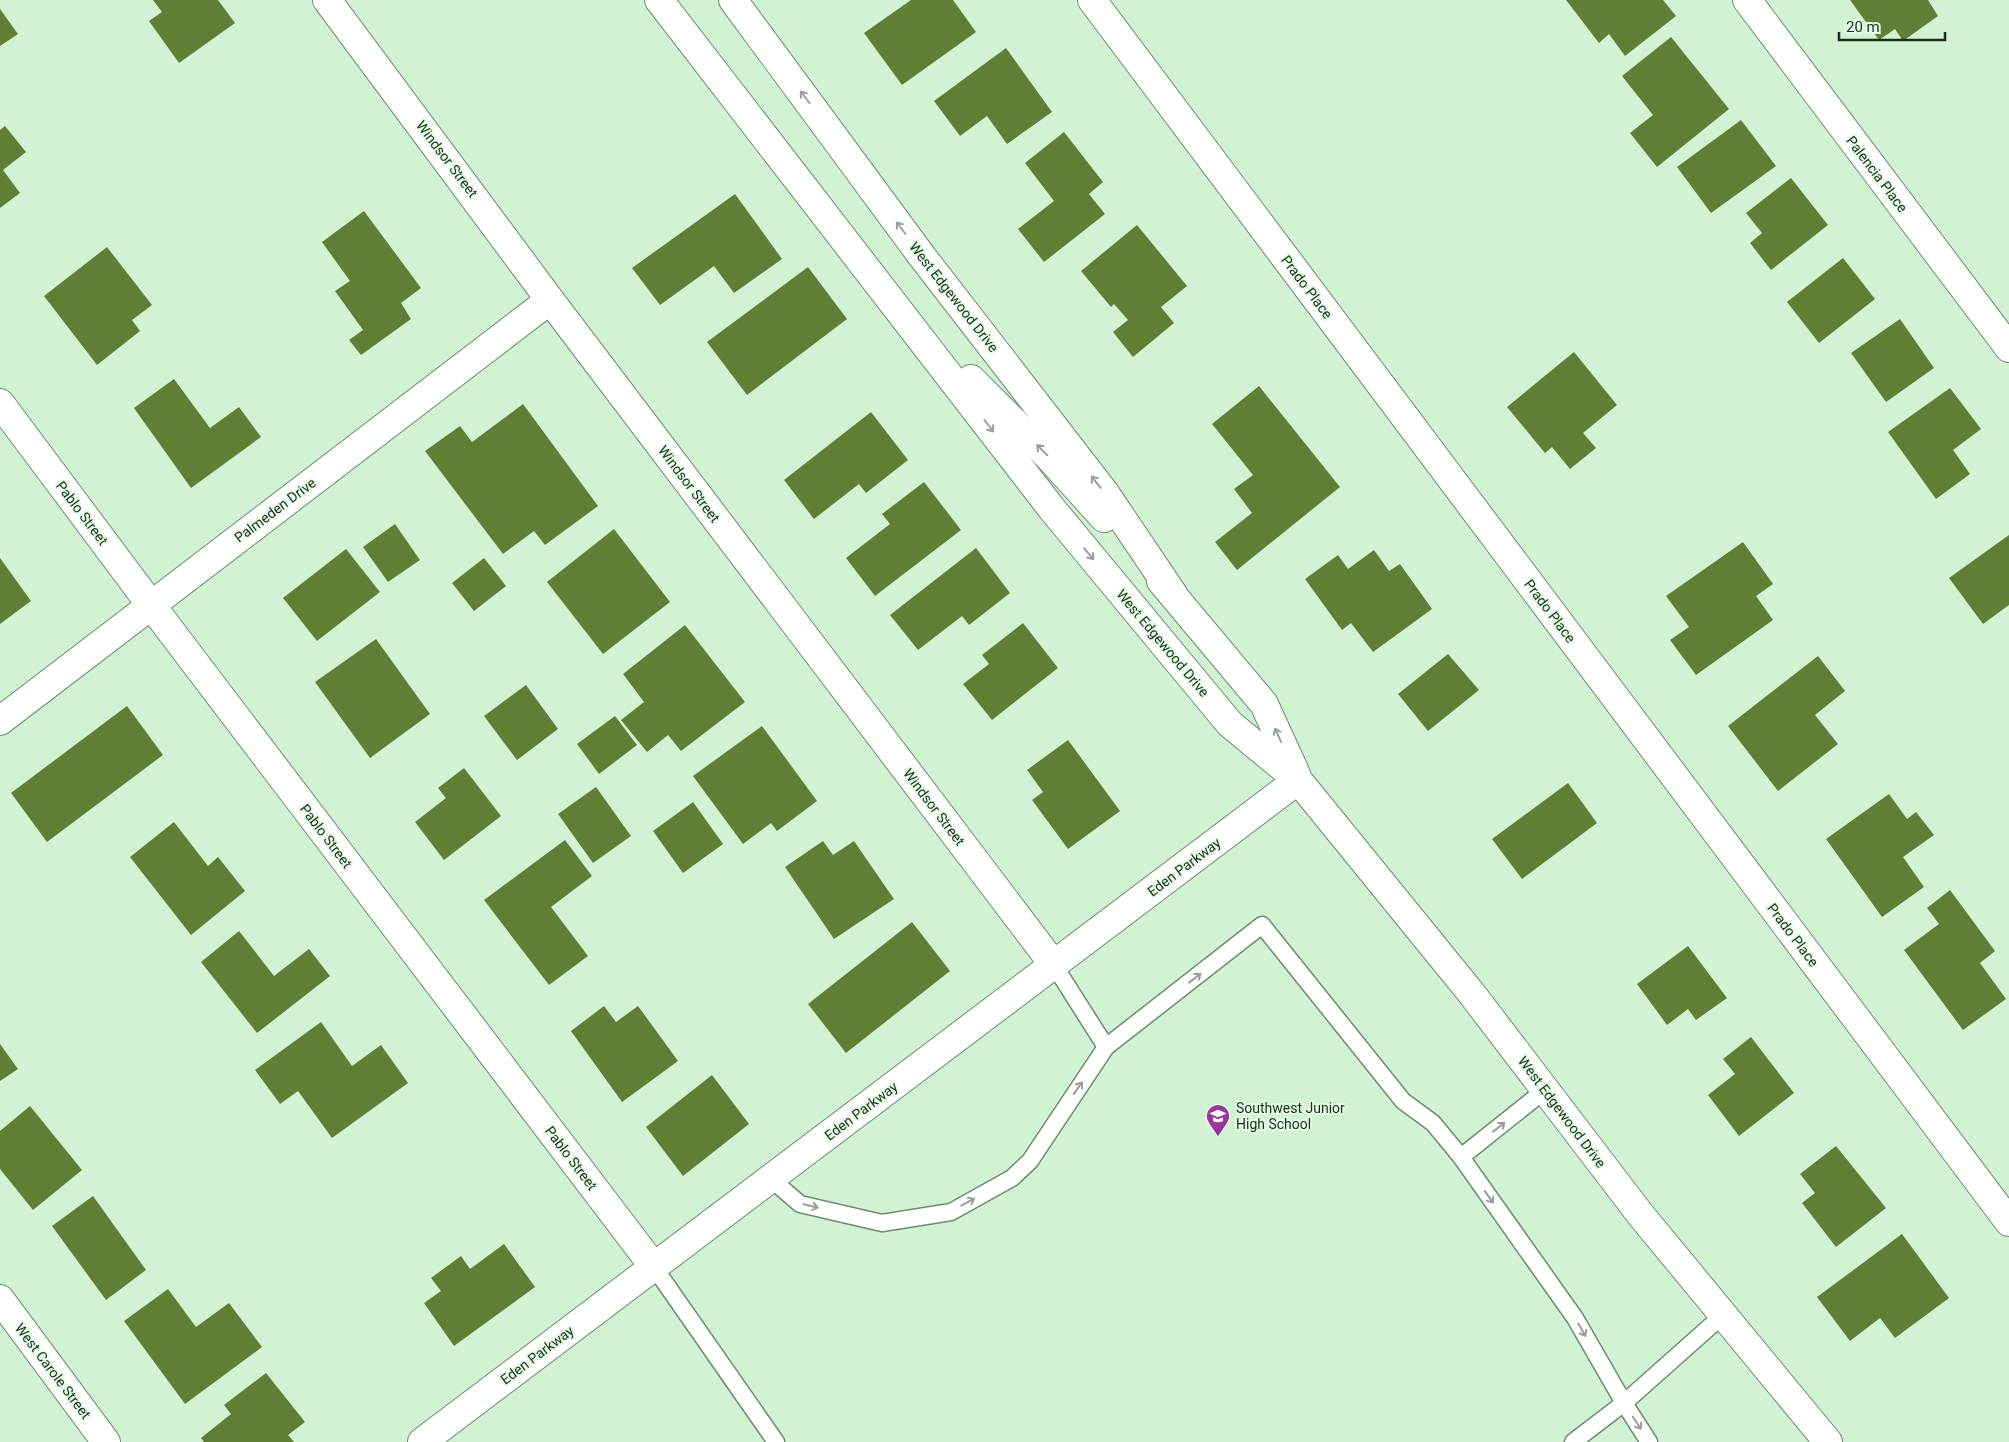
<svg xmlns="http://www.w3.org/2000/svg" width="2009" height="1442" font-family="Roboto,sans-serif">
	<style>
		.building { fill: #617f34 }
		.lines { fill: none; stroke-linecap: round; stroke-linejoin: round }
		.service-casing { stroke: #6c8b70; stroke-width: 19 }
		.minor-casing { stroke: #6c8b70; stroke-width: 30 }
		.service { stroke: #fff; stroke-width: 16 }
		.minor { stroke: #fff; stroke-width: 28 }
		.oneway { stroke: #999f9a }
		.labels { text-anchor: middle; stroke-width: 4; stroke-linejoin: round; paint-order: stroke }
		.street-label { font-size: 14px; fill: #1d2a1e; stroke: #e3fee5 }
		.poi-label { font-size: 14px; fill: #1d2a1e; stroke: #e3fee5; text-anchor: start }
	</style>
	<rect width="100%" height="100%" fill="#d1f3d4"/>
	<!-- building -->
	<g class="building">
		<polygon points="153,0 218,0 235,23 179,63 149,21 162,12"/>
		<polygon points="911,0 953,0 976,32 902,85 864,33"/>
		<polygon points="1566,0 1663,0 1676,16 1625,56 1609,34 1599,43"/>
		<polygon points="1850,0 1928,0 1938,16 1903,41 1895,29 1879,40"/>
		<polygon points="0,9 18,34 0,46"/>
		<polygon points="1671,37 1729,109 1657,167 1630,133 1653,115 1622,76"/>
		<polygon points="1006,48 1052,112 1007,144 987,116 960,136 934,101"/>
		<polygon points="1741,120 1776,166 1711,213 1677,167"/>
		<polygon points="5,126 26,152 3,170 20,193 0,208 0,130"/>
		<polygon points="1064,132 1103,182 1089,194 1105,214 1044,262 1018,229 1054,201 1025,163"/>
		<polygon points="1791,178 1828,225 1771,270 1750,243 1762,233 1746,213"/>
		<polygon points="735,194 782,259 734,293 714,266 660,305 632,268"/>
		<polygon points="364,211 421,288 401,303 411,319 361,355 349,340 363,330 335,291 350,281 322,242"/>
		<polygon points="1137,225 1187,286 1161,307 1174,323 1133,357 1113,332 1128,320 1114,304 1111,307 1081,271"/>
		<polygon points="107,247 152,305 132,320 140,331 97,365 44,296"/>
		<polygon points="1843,258 1875,299 1819,343 1787,302"/>
		<polygon points="808,267 847,319 747,395 707,342"/>
		<polygon points="1900,319 1934,368 1886,402 1851,353"/>
		<polygon points="1574,352 1617,405 1583,433 1596,448 1570,469 1552,447 1545,453 1507,407"/>
		<polygon points="174,379 210,428 239,407 261,437 191,488 134,408"/>
		<polygon points="1259,386 1340,487 1237,570 1215,542 1252,513 1234,489 1253,475 1212,424"/>
		<polygon points="1950,388 1981,429 1953,450 1970,474 1936,499 1888,432"/>
		<polygon points="523,404 598,506 545,545 534,531 503,554 425,451 460,426 472,442"/>
		<polygon points="871,412 908,460 866,493 859,484 814,519 784,480"/>
		<polygon points="924,482 961,530 875,596 846,558 890,524 882,514"/>
		<polygon points="395,524 420,560 388,582 363,547"/>
		<polygon points="614,529 670,602 603,654 547,582"/>
		<polygon points="2009,535 2009,605 1983,624 1949,578"/>
		<polygon points="1743,542 1773,584 1756,596 1773,620 1696,675 1670,640 1689,627 1666,596"/>
		<polygon points="976,548 1010,593 969,625 962,616 918,650 890,615"/>
		<polygon points="346,549 380,592 317,641 283,598"/>
		<polygon points="1374,550 1389,571 1400,564 1432,609 1373,652 1351,623 1342,630 1305,579 1338,555 1348,569"/>
		<polygon points="0,558 31,601 0,624"/>
		<polygon points="484,558 506,586 474,611 452,583"/>
		<polygon points="1023,623 1058,668 992,720 963,684 989,664 982,655"/>
		<polygon points="685,625 745,702 681,751 668,735 647,752 621,720 644,702 623,674"/>
		<polygon points="376,639 430,714 370,758 315,682"/>
		<polygon points="1448,654 1479,690 1428,731 1398,694"/>
		<polygon points="1818,656 1845,691 1815,715 1838,744 1778,791 1728,726"/>
		<polygon points="526,685 558,729 517,760 484,716"/>
		<polygon points="127,706 163,755 47,842 11,793"/>
		<polygon points="615,716 637,745 599,774 577,744"/>
		<polygon points="762,726 817,801 777,831 771,823 743,844 693,776"/>
		<polygon points="1068,740 1120,811 1068,849 1032,800 1043,792 1027,770"/>
		<polygon points="464,768 501,816 444,860 415,822 446,798 438,788"/>
		<polygon points="1568,783 1597,823 1522,879 1492,839"/>
		<polygon points="596,787 631,836 593,863 558,814"/>
		<polygon points="1889,794 1907,819 1916,812 1934,835 1903,857 1924,887 1882,917 1826,839"/>
		<polygon points="693,802 723,844 683,873 653,831"/>
		<polygon points="174,822 208,866 218,857 245,891 191,935 130,857"/>
		<polygon points="565,840 592,876 551,907 588,956 549,985 484,900"/>
		<polygon points="823,841 833,855 854,841 894,899 834,939 785,867"/>
		<polygon points="1950,890 1995,951 1980,963 2006,999 1963,1030 1904,950 1939,924 1927,908"/>
		<polygon points="912,922 950,971 846,1053 808,1004"/>
		<polygon points="239,931 274,976 309,949 330,976 257,1033 201,962"/>
		<polygon points="1688,946 1727,998 1696,1020 1688,1009 1667,1025 1637,984"/>
		<polygon points="604,1006 616,1022 638,1006 678,1061 622,1102 571,1031"/>
		<polygon points="321,1022 352,1066 381,1045 408,1083 332,1138 298,1091 280,1104 255,1070"/>
		<polygon points="1751,1037 1794,1093 1739,1136 1708,1095 1735,1074 1723,1059"/>
		<polygon points="0,1044 18,1069 0,1081"/>
		<polygon points="712,1075 749,1124 683,1176 646,1127"/>
		<polygon points="30,1106 82,1170 33,1210 0,1169 0,1131"/>
		<polygon points="1836,1146 1886,1208 1836,1247 1802,1203 1815,1193 1800,1174"/>
		<polygon points="93,1196 146,1270 106,1300 52,1226"/>
		<polygon points="1902,1234 1949,1298 1895,1338 1880,1318 1850,1341 1817,1297"/>
		<polygon points="504,1244 535,1287 454,1346 424,1303 441,1291 431,1278 461,1256 470,1269"/>
		<polygon points="168,1289 196,1327 229,1303 262,1347 185,1404 124,1321"/>
		<polygon points="266,1373 305,1422 288,1435 294,1442 204,1442 201,1438 231,1414 224,1405"/>
	</g>
	<g class="lines">
		<!-- service casing -->
		<g class="service-casing">
			<g id="service">
				<polyline points="1054,965 1106,1047"/>
				<polyline points="1461,1157 1545,1090"/>
				<polyline points="771,1179 800,1204 882,1223 951,1212 1012,1178 1030,1161 1106,1047 1262,925 1403,1101 1433,1123 1461,1157 1575,1318 1624,1403 1649,1442"/>
				<polyline points="654,1267 776,1442"/>
				<polyline points="1573,1442 1624,1403 1723,1315"/>
			</g>
		</g>
		<!-- minor casing -->
		<g class="minor-casing">
			<g id="minor">
				<polyline points="327,0 550,300 1054,965"/>
				<polyline points="659,0 1052,509 1230,724 1298,780 1472,994 1640,1214 1828,1442"/>
				<polyline points="733,0 921,255 1105,493 1173,594"/>
				<polyline points="1092,0 2009,1222"/>
				<polyline points="1747,0 2009,348"/>
				<polyline points="971,379 1048,456 1104,518"/>
				<polyline points="0,403 151,605 654,1267"/>
				<polyline points="1161,581 1264,704 1296,774"/>
				<polyline points="0,721 550,300"/>
				<polyline points="0,1299 106,1442"/>
				<polyline points="422,1442 1298,780"/>
			</g>
		</g>
		<!-- service -->
		<use href="#service" class="service"/>
		<!-- minor -->
		<use href="#minor" class="minor"/>
	</g>
	<!-- one-way arrows -->
	<defs><path id="oneway-shaft" d="M-6 0H5M1.5-3L5.5 0L1.5 3" fill="none" stroke-width="1.6" stroke-linecap="round" stroke-linejoin="round" transform="scale(1.25)"/></defs>
	<g class="oneway">
		<use href="#oneway-shaft" transform="translate(805 97) rotate(-127)"/>
		<use href="#oneway-shaft" transform="translate(901 228) rotate(-127)"/>
		<use href="#oneway-shaft" transform="translate(989 426) rotate(53)"/>
		<use href="#oneway-shaft" transform="translate(1042 450) rotate(-135)"/>
		<use href="#oneway-shaft" transform="translate(1096 482) rotate(-128)"/>
		<use href="#oneway-shaft" transform="translate(1089 554) rotate(50)"/>
		<use href="#oneway-shaft" transform="translate(1278 735) rotate(-114)"/>
		<use href="#oneway-shaft" transform="translate(1195 978) rotate(-38)"/>
		<use href="#oneway-shaft" transform="translate(1078 1088) rotate(-55)"/>
		<use href="#oneway-shaft" transform="translate(1499 1127) rotate(-38)"/>
		<use href="#oneway-shaft" transform="translate(1489 1197) rotate(55)"/>
		<use href="#oneway-shaft" transform="translate(968 1202) rotate(-29)"/>
		<use href="#oneway-shaft" transform="translate(811 1206) rotate(13)"/>
		<use href="#oneway-shaft" transform="translate(1582 1330) rotate(60)"/>
		<use href="#oneway-shaft" transform="translate(1637 1423) rotate(57)"/>
	</g>
	<!-- icons -->
	<defs>
		<g id="school-pin" transform="scale(1.25)"><path d="M0 17L-7.5 6A9.5 9.5 0 1 1 7.5 6Z" fill="#9a359a" stroke="#e3fee5"/><path d="M0-5L7-2L0 1L-7-2ZM-4 1L0 2.5L4 1V4Q0 6-4 4Z" fill="#fff"/></g>
	</defs>
	<g fill-rule="evenodd">
		<use href="#school-pin" x="1218" y="1116"/>
	</g>
	<g class="labels">
		<!-- street labels -->
		<g class="street-label">
			<text transform="translate(447 159) rotate(53)" y="5">Windsor Street</text>
			<text transform="translate(1877 174) rotate(53)" y="5">Palencia Place</text>
			<text transform="translate(1307 287) rotate(53)" y="5">Prado Place</text>
			<text transform="translate(954 297) rotate(52)" y="5">West Edgewood Drive</text>
			<text transform="translate(689 484) rotate(53)" y="5">Windsor Street</text>
			<text transform="translate(275 510) rotate(-37)" y="5">Palmeden Drive</text>
			<text transform="translate(82 513) rotate(53)" y="5">Pablo Street</text>
			<text transform="translate(1550 611) rotate(53)" y="5">Prado Place</text>
			<text transform="translate(1163 643) rotate(50)" y="5">West Edgewood Drive</text>
			<text transform="translate(934 807) rotate(53)" y="5">Windsor Street</text>
			<text transform="translate(326 836) rotate(53)" y="5">Pablo Street</text>
			<text transform="translate(1184 867) rotate(-37)" y="5">Eden Parkway</text>
			<text transform="translate(1793 935) rotate(53)" y="5">Prado Place</text>
			<text transform="translate(861 1111) rotate(-37)" y="5">Eden Parkway</text>
			<text transform="translate(1562 1112) rotate(53)" y="5">West Edgewood Drive</text>
			<text transform="translate(571 1158) rotate(53)" y="5">Pablo Street</text>
			<text transform="translate(537 1355) rotate(-37)" y="5">Eden Parkway</text>
			<text transform="translate(53 1371) rotate(53)" y="5">West Carole Street</text>
		</g>
		<!-- poi labels -->
		<g class="poi-label">
			<text x="1236" y="1113">Southwest Junior<tspan x="1236" dy="16">High School</tspan></text>
		</g>
	</g>
	<!-- scale -->
	<path d="M1839 32v8h106v-8" fill="none" stroke="#1d2a1e" stroke-width="2.5"/>
	<text x="1846" y="32" font-size="15" fill="#1d2a1e" stroke="#e3fee5" stroke-width="4" paint-order="stroke">20 m</text>
</svg>
